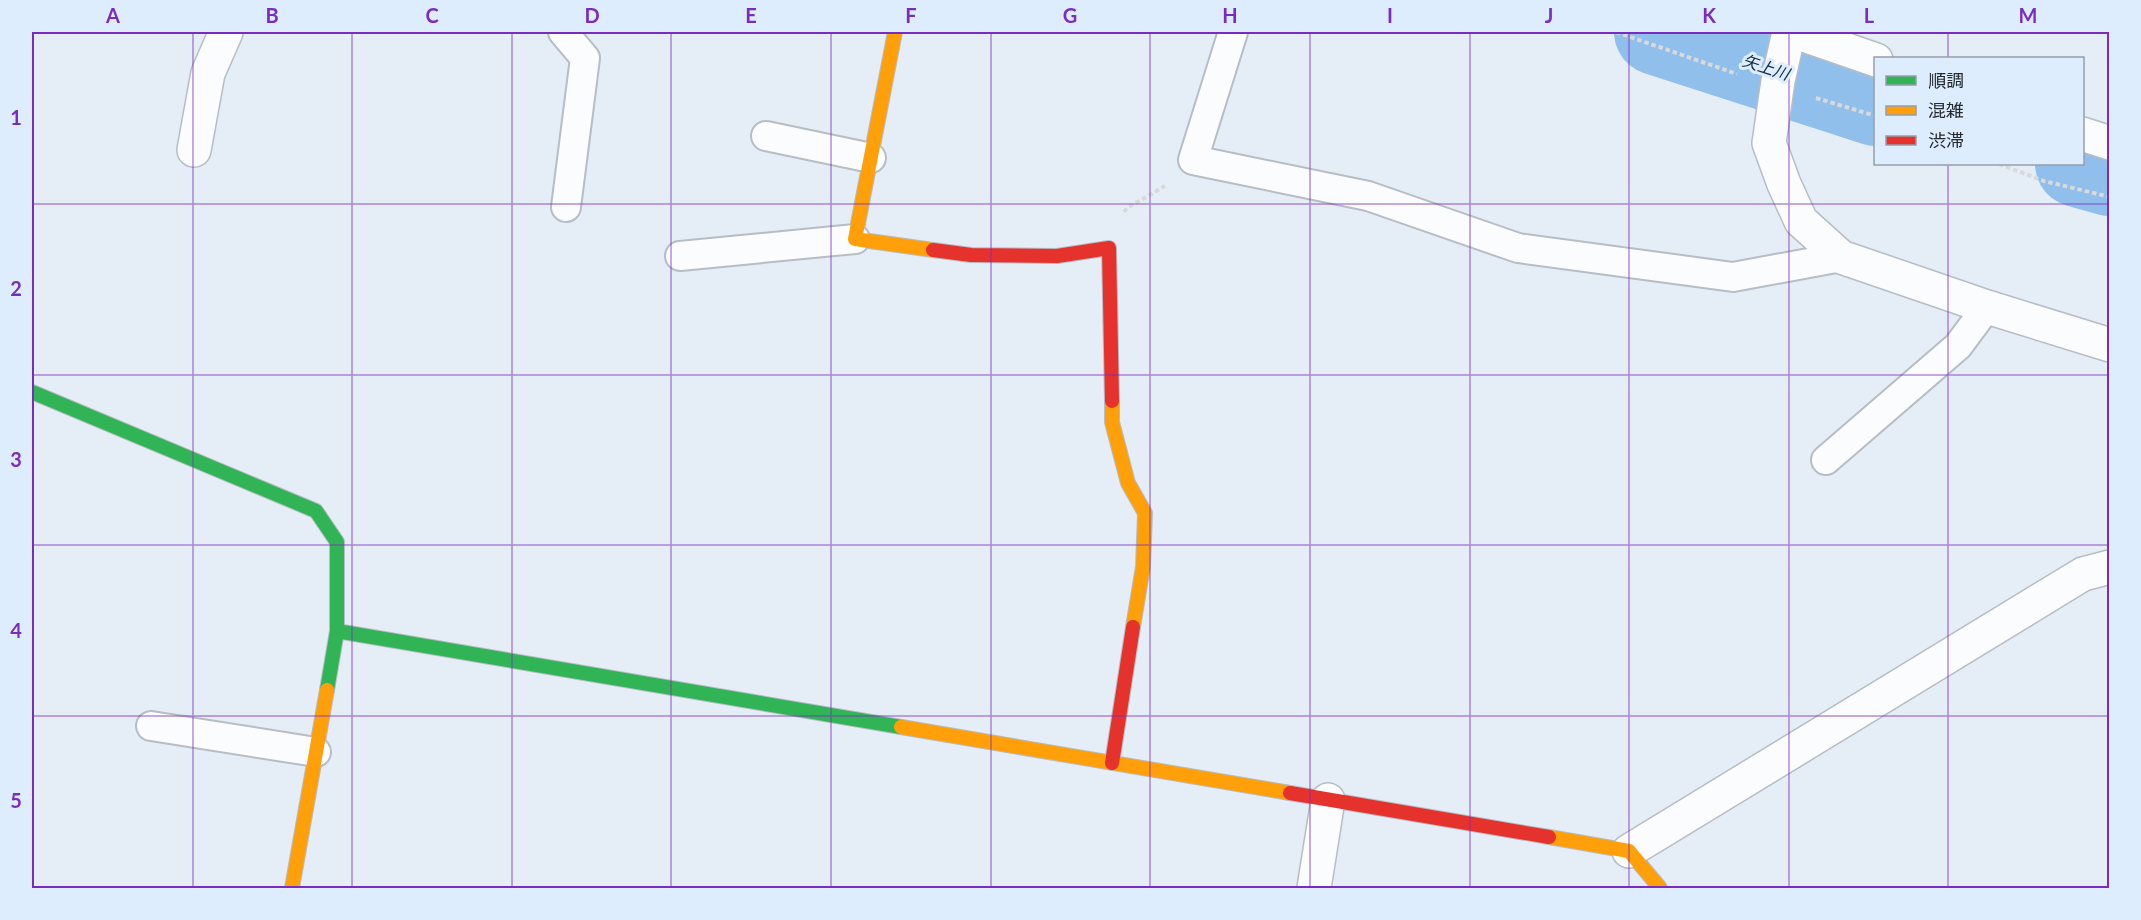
<svg xmlns="http://www.w3.org/2000/svg" width="2141" height="920" font-family="Lato,'Noto Sans JP',sans-serif">
	<style>
		.lines { fill: none; stroke-linecap: round; stroke-linejoin: round }
		.river { stroke: #91bfec; stroke-width: 86 }
		.lane-casing { stroke: #b7bdc4; stroke-width: 32 }
		.street-casing { stroke: #b7bdc4; stroke-width: 36 }
		.fast-casing { stroke: #b7bdc4; stroke-width: 16 }
		.slow-casing { stroke: #b7bdc4; stroke-width: 16 }
		.jam-casing { stroke: #b7bdc4; stroke-width: 16 }
		.path { stroke: #d7d9dc; stroke-width: 4; stroke-dasharray: 4.5 3; stroke-linecap: butt }
		.lane { stroke: #fbfcfe; stroke-width: 28 }
		.street { stroke: #fbfcfe; stroke-width: 33 }
		.fast { stroke: #30b455; stroke-width: 14 }
		.slow { stroke: #ff9f0a; stroke-width: 14 }
		.jam { stroke: #e5322d; stroke-width: 14 }
		.grid { fill: none; stroke: #7b2cbf; stroke-width: 1.5; stroke-opacity: 0.55 }
		.labels { text-anchor: middle; stroke-width: 6; stroke-linejoin: round; paint-order: stroke }
		.water-label { font-size: 16px; font-style: italic; fill: #102b43; stroke: #deedfd }
		.neatline { fill: none; stroke: #7b2cbf; stroke-width: 2 }
		.grid-label { font-size: 20px; text-anchor: middle; font-weight: bold; fill: #7b2cbf }
	</style>
	<rect width="100%" height="100%" fill="#e5edf6"/>
	<g class="lines">
		<!-- river -->
		<g class="river">
			<polyline points="1657,32 1876,103"/>
			<polyline points="2078,164 2110,173"/>
		</g>
		<!-- lane casing -->
		<g class="lane-casing">
			<g id="lane">
				<polyline points="563,32 585,58 566,207"/>
				<polyline points="1233,32 1193,160 1368,196 1518,248 1733,277 1841,257"/>
				<polyline points="766,136 871,158"/>
				<polyline points="680,256 855,239"/>
				<polyline points="1826,460 1958,346 1987,307"/>
				<polyline points="151,726 316,752"/>
			</g>
		</g>
		<!-- street casing -->
		<g class="street-casing">
			<g id="street">
				<polyline points="1789,32 1778,81 1769,143 1784,184 1801,221 1841,257 1987,307 2110,345"/>
				<polyline points="1795,32 1876,60"/>
				<polyline points="2082,134 2110,143"/>
				<polyline points="194,150 208,73 226,32"/>
				<polyline points="1629,851 2083,574 2110,567"/>
				<polyline points="1314,888 1328,800"/>
			</g>
		</g>
		<!-- fast casing -->
		<g class="fast-casing">
			<g id="fast">
				<polyline points="32,392 316,511 337,542 337,631 327,690"/>
				<polyline points="337,631 901,727"/>
			</g>
		</g>
		<!-- slow casing -->
		<g class="slow-casing">
			<g id="slow">
				<polyline points="895,32 855,239 933,250"/>
				<polyline points="1112,401 1112,422 1128,483 1145,513 1143,567 1133,627"/>
				<polyline points="901,727 1290,793"/>
				<polyline points="1549,837 1629,851 1660,888"/>
				<polyline points="292,888 327,690"/>
			</g>
		</g>
		<!-- jam casing -->
		<g class="jam-casing">
			<g id="jam">
				<polyline points="933,250 971,255 1057,256 1109,248 1112,401"/>
				<polyline points="1112,763 1133,627"/>
				<polyline points="1290,793 1549,837"/>
			</g>
		</g>
		<!-- path -->
		<g class="path">
			<polyline points="1616,32 1737,74"/>
			<polyline points="1816,98 1876,116"/>
			<polyline points="1999,164 2044,181 2110,197"/>
			<polyline points="1124,212 1127,208 1165,186"/>
		</g>
		<!-- lane -->
		<use href="#lane" class="lane"/>
		<!-- street -->
		<use href="#street" class="street"/>
		<!-- fast -->
		<use href="#fast" class="fast"/>
		<!-- slow -->
		<use href="#slow" class="slow"/>
		<!-- jam -->
		<use href="#jam" class="jam"/>
	</g>
	<!-- grid -->
	<path class="grid" d="M193,32V888M352,32V888M512,32V888M671,32V888M831,32V888M991,32V888M1150,32V888M1310,32V888M1470,32V888M1629,32V888M1789,32V888M1948,32V58M1948,164V888M32,204H2110M32,375H2110M32,545H2110M32,716H2110"/>
	<g class="labels">
		<!-- water labels -->
		<g class="water-label">
			<text transform="translate(1766 67) rotate(18)" y="6">矢上川</text>
		</g>
	</g>
	<!-- border -->
	<rect width="2141" height="920" fill="none" stroke="#deedfd" stroke-width="66"/>
	<!-- legend -->
	<rect x="1874" y="57" width="210" height="108" fill="#deedfd" stroke="#949fab" stroke-width="1.5"/>
	<rect x="1886" y="76" width="30" height="9" fill="#30b455" stroke="#949fab" stroke-width="1.5"/>
	<text x="1928" y="87" font-size="18" fill="#242a2f">順調</text>
	<rect x="1886" y="106" width="30" height="9" fill="#ff9f0a" stroke="#949fab" stroke-width="1.5"/>
	<text x="1928" y="117" font-size="18" fill="#242a2f">混雑</text>
	<rect x="1886" y="136" width="30" height="9" fill="#e5322d" stroke="#949fab" stroke-width="1.5"/>
	<text x="1928" y="147" font-size="18" fill="#242a2f">渋滞</text>
	<rect x="33" y="33" width="2075" height="854" class="neatline"/>
	<g class="grid-label">
		<text x="113" y="23">A</text>
		<text x="272" y="23">B</text>
		<text x="432" y="23">C</text>
		<text x="592" y="23">D</text>
		<text x="751" y="23">E</text>
		<text x="911" y="23">F</text>
		<text x="1070" y="23">G</text>
		<text x="1230" y="23">H</text>
		<text x="1390" y="23">I</text>
		<text x="1549" y="23">J</text>
		<text x="1709" y="23">K</text>
		<text x="1869" y="23">L</text>
		<text x="2028" y="23">M</text>
		<text x="16" y="125">1</text>
		<text x="16" y="296">2</text>
		<text x="16" y="467">3</text>
		<text x="16" y="638">4</text>
		<text x="16" y="808">5</text>
	</g>
</svg>
